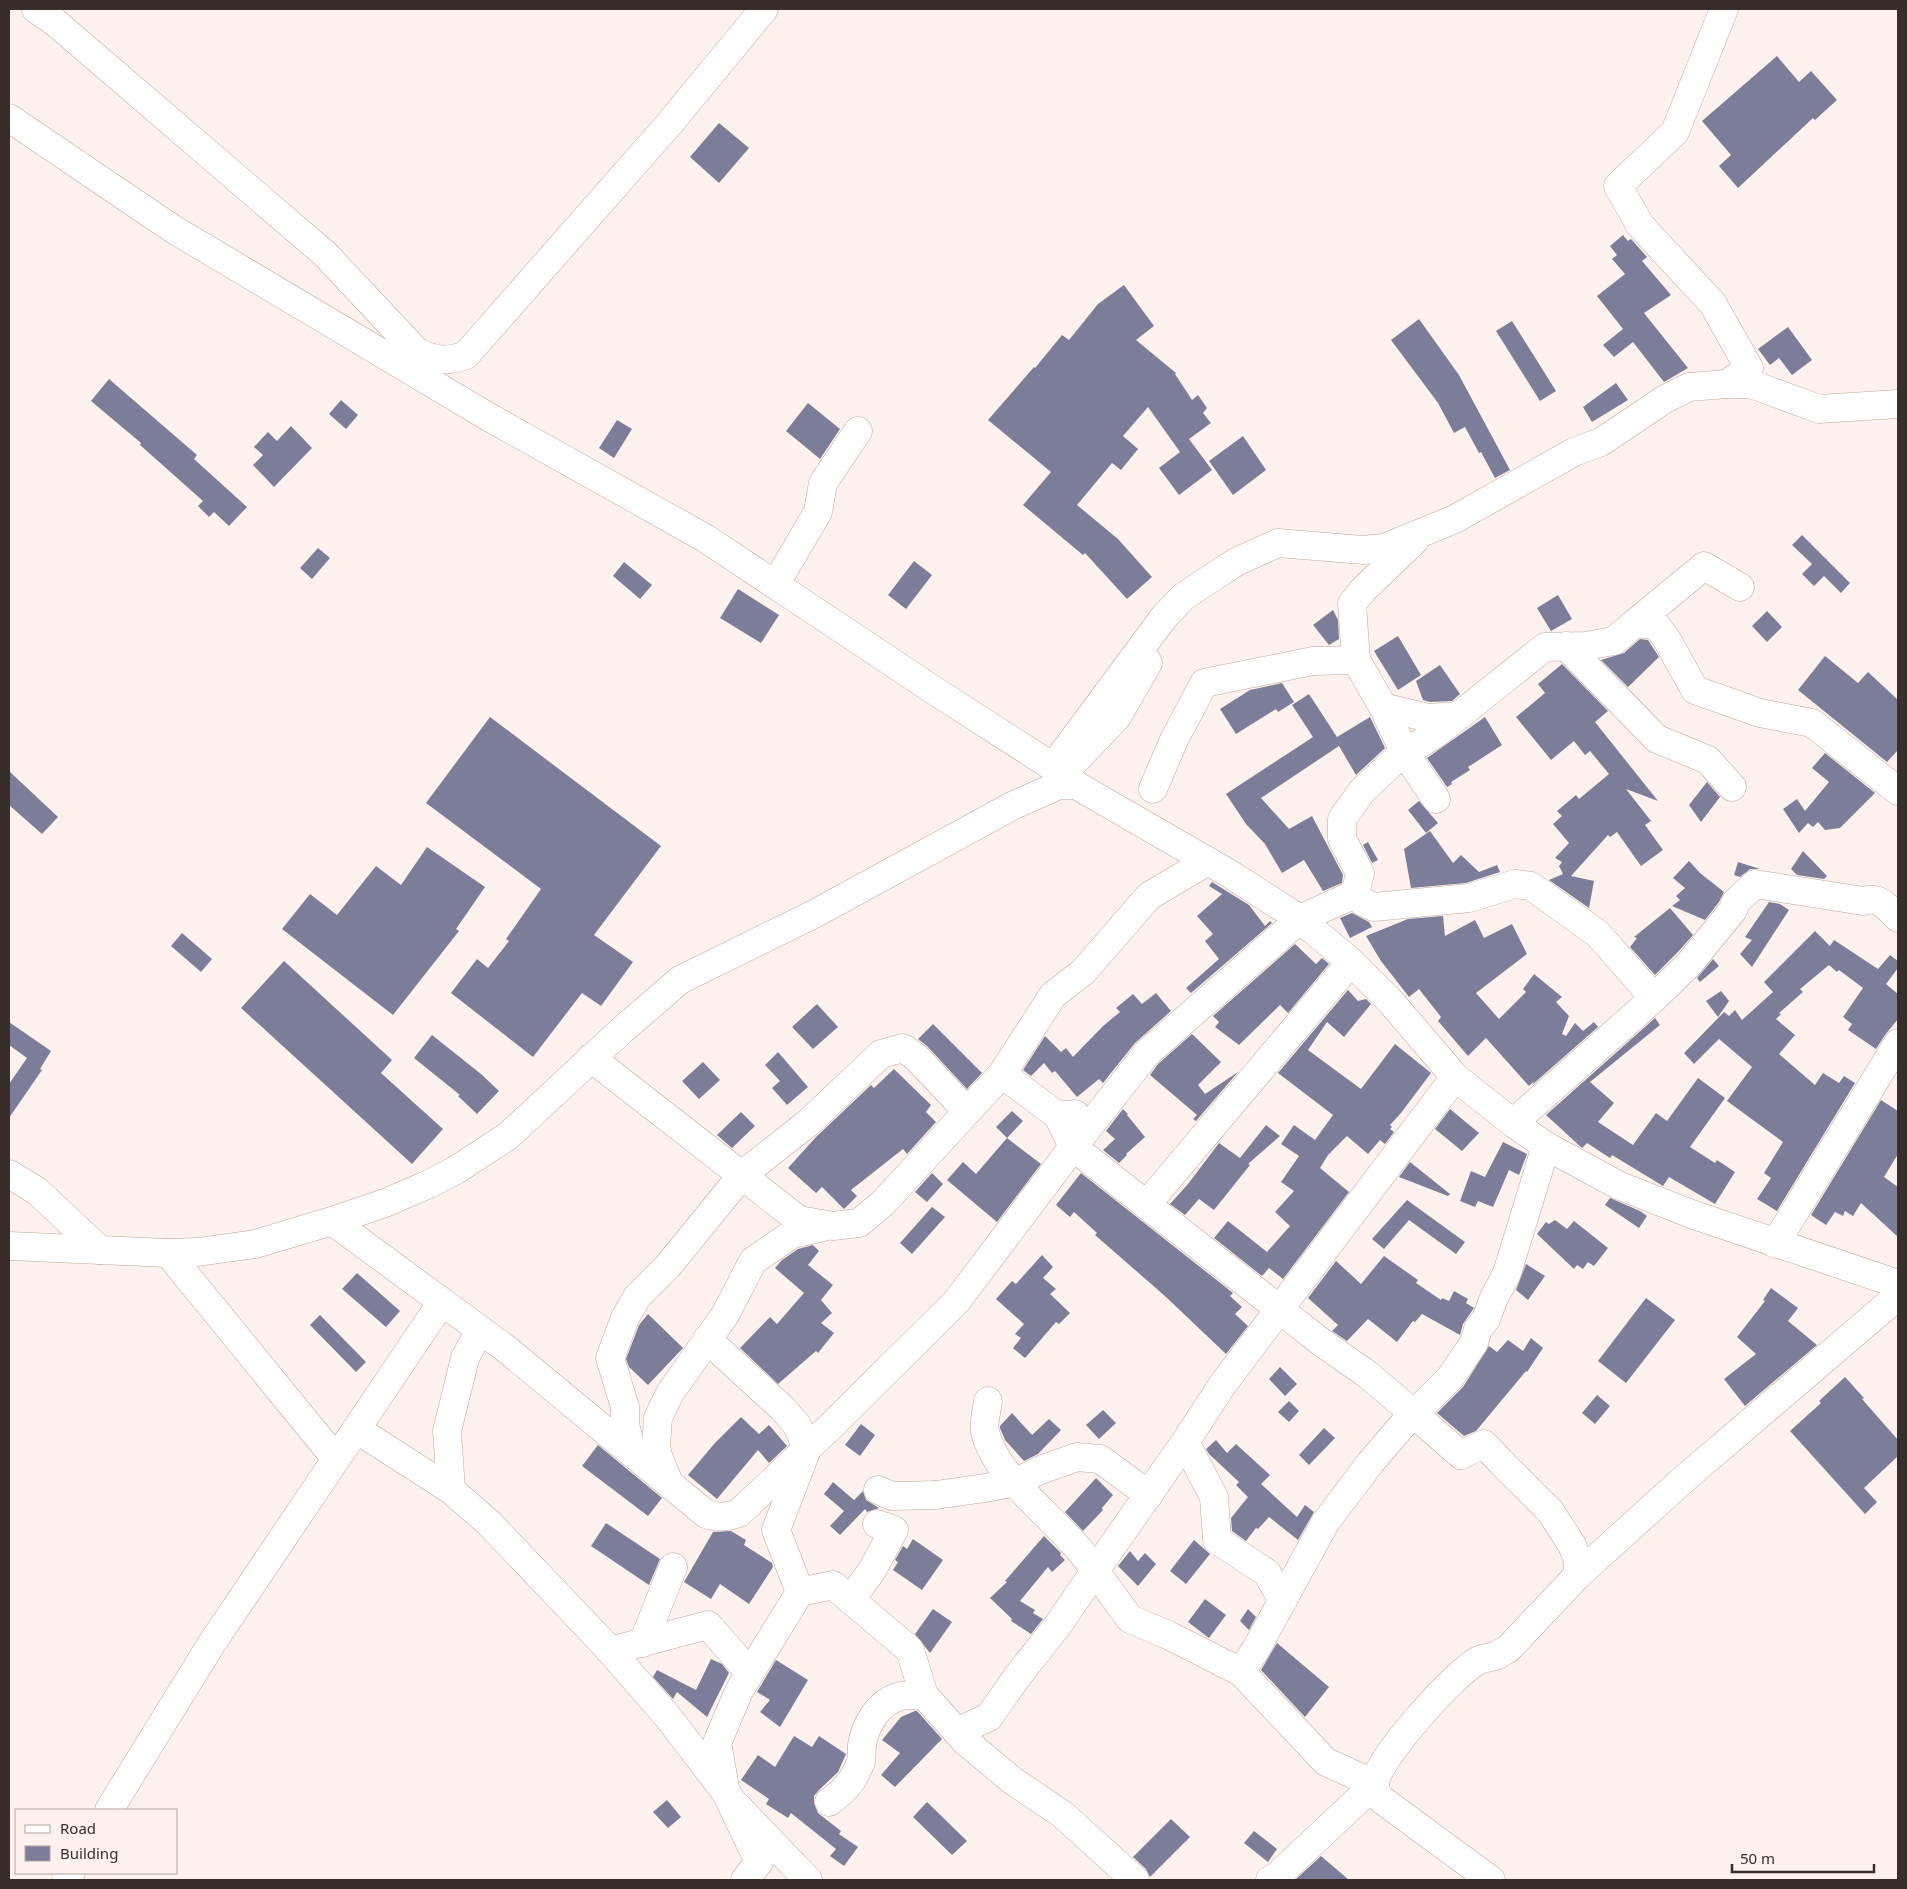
<svg xmlns="http://www.w3.org/2000/svg" width="1907" height="1889" font-family="'Noto Sans',sans-serif">
	<style>
		.building { fill: #7c7e99 }
		.lines { fill: none; stroke-linecap: round; stroke-linejoin: round }
		.minor-casing { stroke: #c1a499; stroke-width: 29 }
		.minor { stroke: #fff; stroke-width: 28 }
	</style>
	<rect width="100%" height="100%" fill="#fff2ee"/>
	<!-- building -->
	<g class="building">
		<polygon points="1777,56 1799,82 1811,71 1837,100 1815,120 1813,118 1738,188 1719,166 1731,155 1702,121"/>
		<polygon points="719,123 749,148 719,183 690,157"/>
		<polygon points="1623,235 1628,241 1631,239 1647,257 1642,261 1671,295 1644,313 1688,368 1664,382 1633,342 1614,357 1603,345 1623,329 1597,296 1625,274 1612,259 1617,255 1610,246"/>
		<polygon points="1124,285 1154,326 1136,340 1176,373 1175,374 1192,400 1198,395 1207,408 1203,413 1211,423 1189,439 1212,470 1179,495 1159,468 1180,452 1148,407 1123,436 1138,449 1121,470 1112,463 1077,505 1118,539 1152,577 1127,599 1085,553 1083,555 1023,505 1051,472 988,420 1034,367 1035,368 1062,335 1069,340 1098,304"/>
		<polygon points="1419,319 1459,375 1510,470 1495,478 1481,452 1479,453 1465,427 1454,433 1438,403 1391,340"/>
		<polygon points="1512,321 1556,391 1540,401 1496,331"/>
		<polygon points="1788,327 1812,360 1792,375 1779,358 1770,365 1758,349"/>
		<polygon points="109,379 197,455 194,459 247,507 229,526 214,512 209,517 198,506 203,501 140,445 141,443 91,401"/>
		<polygon points="1616,383 1628,400 1592,422 1583,407"/>
		<polygon points="341,400 358,415 346,429 329,414"/>
		<polygon points="808,403 840,429 820,459 786,431"/>
		<polygon points="617,420 632,429 614,458 599,448"/>
		<polygon points="291,426 312,448 274,487 253,465 263,455 254,447 268,432 277,441"/>
		<polygon points="1243,436 1266,470 1233,495 1209,461"/>
		<polygon points="1802,535 1850,583 1841,593 1824,576 1814,586 1802,574 1812,564 1792,545"/>
		<polygon points="318,548 330,558 312,579 300,568"/>
		<polygon points="914,561 932,575 906,609 888,595"/>
		<polygon points="624,562 652,585 640,599 613,576"/>
		<polygon points="738,589 779,615 761,643 720,618"/>
		<polygon points="1558,595 1572,619 1551,631 1537,608"/>
		<polygon points="1333,610 1338,620 1339,639 1329,645 1313,625"/>
		<polygon points="1767,611 1782,627 1767,642 1752,626"/>
		<polygon points="1398,636 1421,675 1398,690 1374,651"/>
		<polygon points="1640,639 1648,640 1659,657 1628,687 1601,660 1624,653"/>
		<polygon points="1825,656 1858,683 1868,672 1898,700 1898,750 1887,762 1798,690"/>
		<polygon points="1562,664 1608,711 1595,722 1658,801 1626,789 1651,821 1645,825 1663,850 1641,866 1617,832 1610,837 1608,835 1571,876 1594,881 1589,908 1549,880 1563,874 1559,866 1562,862 1555,858 1569,843 1553,824 1562,816 1557,811 1576,795 1579,799 1609,774 1590,751 1585,755 1574,741 1551,760 1516,717 1545,693 1538,684"/>
		<polygon points="1440,665 1460,694 1452,701 1430,702 1423,700 1416,681"/>
		<polygon points="1282,683 1294,702 1278,712 1276,709 1236,734 1220,709 1250,690"/>
		<polygon points="1309,694 1337,737 1370,717 1385,748 1356,775 1339,746 1261,798 1289,829 1312,816 1343,875 1342,883 1323,891 1304,860 1282,873 1265,844 1246,824 1226,794 1313,737 1292,705"/>
		<polygon points="490,717 661,846 594,935 633,962 601,1006 582,993 533,1057 451,993 477,959 488,968 509,941 506,939 541,889 426,803"/>
		<polygon points="1485,717 1502,745 1468,767 1470,770 1451,782 1452,784 1447,787 1427,758"/>
		<polygon points="1825,753 1875,793 1840,828 1825,830 1818,822 1813,827 1808,823 1799,833 1783,809 1797,799 1805,811 1829,782 1812,768"/>
		<polygon points="9,771 58,817 42,834 9,805"/>
		<polygon points="1707,782 1720,797 1701,822 1689,805"/>
		<polygon points="1419,801 1438,823 1426,833 1408,810"/>
		<polygon points="1430,831 1453,863 1461,855 1479,872 1497,865 1500,872 1466,883 1411,888 1404,849"/>
		<polygon points="1368,842 1378,860 1372,863 1363,845"/>
		<polygon points="427,847 485,887 456,929 459,931 393,1015 282,929 310,894 337,915 376,866 401,885"/>
		<polygon points="1803,851 1827,876 1824,879 1797,875 1791,869"/>
		<polygon points="1689,861 1700,873 1724,892 1719,902 1705,920 1672,906 1680,900 1676,896 1685,888 1673,878"/>
		<polygon points="1738,862 1760,869 1750,869 1740,877 1734,875"/>
		<polygon points="1212,882 1249,905 1265,926 1270,921 1272,923 1191,993 1186,988 1219,959 1205,941 1213,934 1197,916 1222,894 1209,886"/>
		<polygon points="1769,902 1780,904 1789,910 1752,967 1740,954 1752,940 1745,937"/>
		<polygon points="1670,908 1693,935 1677,953 1655,975 1630,947 1637,938 1634,937"/>
		<polygon points="1352,913 1369,922 1372,927 1350,938 1340,918"/>
		<polygon points="1443,916 1445,936 1475,920 1484,938 1512,924 1527,954 1476,993 1499,1019 1526,992 1523,989 1534,974 1562,997 1556,1002 1569,1016 1562,1034 1566,1036 1575,1023 1583,1031 1594,1022 1598,1027 1532,1085 1534,1081 1529,1086 1486,1038 1468,1056 1438,1021 1441,1017 1419,989 1409,997 1381,961 1366,936 1408,919"/>
		<polygon points="1815,931 1830,946 1834,940 1878,969 1890,955 1898,961 1898,968 1886,984 1898,994 1898,1019 1885,1035 1876,1049 1848,1030 1852,1024 1843,1017 1863,988 1839,970 1837,972 1829,965 1800,989 1803,992 1779,1013 1781,1014 1776,1019 1795,1035 1779,1054 1815,1085 1823,1073 1839,1083 1844,1076 1855,1083 1777,1211 1757,1199 1771,1178 1764,1173 1783,1142 1727,1101 1752,1067 1719,1039 1694,1064 1684,1053 1724,1012 1729,1016 1735,1010 1742,1020 1773,992 1764,982"/>
		<polygon points="182,933 212,959 201,972 171,946"/>
		<polygon points="1295,944 1316,964 1322,958 1329,964 1288,1013 1280,1005 1239,1045 1215,1027 1219,1022 1213,1016"/>
		<polygon points="1713,959 1719,966 1700,982 1697,978"/>
		<polygon points="284,961 392,1060 381,1073 443,1129 412,1164 241,1008"/>
		<polygon points="1348,990 1358,1001 1366,999 1371,1004 1344,1037 1327,1022 1308,1050 1361,1089 1395,1044 1431,1073 1401,1113 1390,1125 1392,1127 1390,1129 1394,1132 1385,1144 1380,1140 1368,1154 1347,1136 1328,1155 1320,1168 1349,1192 1283,1279 1269,1268 1262,1276 1214,1238 1228,1221 1267,1252 1290,1226 1275,1212 1294,1191 1281,1182 1299,1156 1281,1144 1294,1125 1315,1140 1333,1115 1278,1073"/>
		<polygon points="1721,991 1729,1001 1718,1017 1706,1001"/>
		<polygon points="1156,993 1171,1011 1135,1043 1103,1083 1099,1079 1077,1097 1055,1071 1052,1073 1044,1063 1031,1076 1023,1070 1045,1036 1061,1052 1066,1048 1073,1057 1103,1026 1120,1012 1116,1008 1133,994 1142,1004"/>
		<polygon points="817,1004 838,1027 813,1049 792,1027"/>
		<polygon points="1655,1018 1660,1025 1590,1082 1614,1103 1598,1122 1633,1145 1656,1113 1667,1121 1698,1078 1725,1098 1690,1147 1715,1163 1717,1160 1735,1172 1715,1204 1669,1177 1663,1186 1612,1155 1610,1158 1587,1143 1582,1148 1546,1115"/>
		<polygon points="9,1022 51,1051 40,1069 42,1070 9,1118 9,1084 27,1058 9,1045"/>
		<polygon points="933,1024 982,1073 967,1089 927,1046 918,1039"/>
		<polygon points="1192,1034 1221,1062 1198,1085 1205,1094 1238,1072 1196,1121 1193,1119 1197,1115 1150,1075 1158,1064"/>
		<polygon points="432,1035 481,1074 499,1091 477,1114 458,1096 460,1095 414,1058"/>
		<polygon points="778,1052 808,1087 787,1105 772,1088 780,1081 765,1065"/>
		<polygon points="703,1062 720,1080 699,1099 682,1081"/>
		<polygon points="894,1069 931,1105 926,1112 936,1122 907,1154 903,1149 851,1190 857,1196 844,1209 822,1187 816,1193 788,1168 816,1137 871,1085 874,1088"/>
		<polygon points="1881,1100 1898,1111 1898,1154 1884,1177 1898,1187 1898,1237 1861,1203 1853,1216 1845,1211 1843,1216 1835,1212 1826,1225 1811,1215"/>
		<polygon points="1123,1109 1128,1114 1127,1115 1145,1137 1126,1154 1127,1155 1119,1163 1103,1150 1115,1139 1106,1131"/>
		<polygon points="1450,1109 1479,1133 1462,1151 1435,1129"/>
		<polygon points="1012,1111 1023,1121 1007,1138 996,1127"/>
		<polygon points="741,1112 755,1126 732,1148 717,1135"/>
		<polygon points="1266,1125 1280,1136 1248,1164 1250,1165 1214,1210 1199,1199 1185,1215 1170,1204 1188,1184 1219,1143 1240,1158"/>
		<polygon points="1007,1138 1041,1164 997,1222 947,1180 963,1162 976,1174"/>
		<polygon points="1503,1142 1527,1154 1519,1175 1509,1170 1493,1207 1478,1201 1475,1207 1460,1201 1471,1171 1485,1177"/>
		<polygon points="1410,1162 1450,1194 1448,1196 1399,1177"/>
		<polygon points="932,1173 943,1184 927,1202 915,1192"/>
		<polygon points="1081,1173 1233,1293 1230,1296 1242,1307 1235,1314 1248,1326 1226,1354 1166,1297 1095,1235 1097,1233 1074,1212 1070,1217 1056,1205"/>
		<polygon points="1610,1198 1640,1211 1647,1216 1639,1228 1605,1205"/>
		<polygon points="1407,1200 1465,1242 1456,1254 1409,1220 1384,1249 1372,1239"/>
		<polygon points="932,1207 945,1217 912,1254 900,1243"/>
		<polygon points="1555,1220 1567,1229 1574,1221 1608,1248 1594,1266 1588,1262 1583,1269 1577,1265 1574,1269 1537,1234 1546,1222 1549,1224"/>
		<polygon points="813,1245 819,1251 808,1265 833,1285 821,1300 832,1313 821,1323 834,1333 818,1353 816,1351 778,1384 740,1348 770,1317 777,1324 804,1293 775,1268 782,1260 798,1249"/>
		<polygon points="1042,1255 1053,1267 1043,1278 1056,1289 1050,1294 1070,1313 1059,1324 1056,1322 1025,1358 1013,1348 1021,1338 1015,1334 1024,1324 996,1299 1012,1281 1016,1284"/>
		<polygon points="1384,1256 1418,1280 1416,1283 1441,1300 1442,1298 1449,1301 1454,1291 1468,1299 1466,1303 1474,1308 1463,1324 1460,1335 1422,1314 1415,1322 1413,1321 1397,1342 1368,1319 1347,1341 1332,1331 1338,1325 1308,1298 1336,1261 1361,1284"/>
		<polygon points="1526,1264 1545,1276 1528,1300 1516,1290"/>
		<polygon points="357,1273 400,1311 386,1327 342,1289"/>
		<polygon points="1771,1288 1798,1308 1788,1321 1817,1345 1745,1406 1724,1379 1756,1354 1737,1337 1765,1301 1763,1300"/>
		<polygon points="1646,1298 1675,1320 1626,1383 1598,1361"/>
		<polygon points="648,1314 683,1348 648,1385 629,1367 626,1359 639,1325"/>
		<polygon points="320,1315 366,1362 356,1372 310,1325"/>
		<polygon points="1531,1338 1543,1348 1527,1372 1526,1371 1476,1431 1464,1436 1437,1413 1463,1387 1489,1346 1497,1352 1508,1340 1523,1351"/>
		<polygon points="1280,1367 1297,1384 1285,1396 1269,1379"/>
		<polygon points="1845,1377 1864,1398 1862,1399 1898,1440 1898,1456 1864,1488 1877,1502 1865,1514 1790,1431 1821,1403 1819,1401"/>
		<polygon points="1597,1395 1610,1406 1595,1424 1582,1413"/>
		<polygon points="1289,1401 1299,1411 1289,1422 1278,1412"/>
		<polygon points="1103,1410 1116,1423 1099,1439 1086,1425"/>
		<polygon points="1012,1413 1032,1435 1049,1419 1061,1430 1038,1454 1024,1461 1005,1440 1000,1428 1000,1426"/>
		<polygon points="741,1417 759,1434 769,1425 787,1446 769,1463 758,1450 717,1499 688,1475 714,1444"/>
		<polygon points="861,1424 875,1435 860,1456 845,1445"/>
		<polygon points="1324,1428 1335,1438 1309,1465 1299,1455"/>
		<polygon points="1216,1440 1227,1453 1236,1444 1270,1475 1261,1484 1297,1517 1305,1505 1314,1512 1298,1540 1269,1517 1258,1529 1256,1528 1246,1541 1232,1531 1231,1518 1248,1497 1236,1485 1239,1482 1209,1454 1206,1449"/>
		<polygon points="598,1445 662,1498 648,1516 582,1466"/>
		<polygon points="1096,1478 1113,1495 1102,1508 1103,1510 1083,1531 1065,1512"/>
		<polygon points="833,1482 854,1500 863,1491 866,1500 879,1508 867,1512 865,1509 840,1535 830,1526 844,1511 824,1494"/>
		<polygon points="606,1523 660,1559 649,1585 591,1546"/>
		<polygon points="731,1531 746,1540 744,1545 772,1563 773,1567 749,1604 720,1584 711,1599 684,1582 713,1532"/>
		<polygon points="1044,1536 1061,1553 1060,1555 1065,1560 1052,1572 1048,1567 1020,1601 1035,1610 1033,1613 1043,1619 1031,1634 1011,1621 1012,1619 990,1598 1007,1582 1005,1581"/>
		<polygon points="913,1539 943,1560 922,1590 893,1570 898,1562 895,1560 903,1546 907,1549"/>
		<polygon points="1194,1540 1210,1554 1186,1584 1170,1571"/>
		<polygon points="1130,1551 1138,1561 1145,1553 1156,1564 1138,1586 1118,1566"/>
		<polygon points="1205,1599 1226,1615 1209,1638 1188,1622"/>
		<polygon points="933,1609 952,1622 930,1653 915,1634"/>
		<polygon points="1248,1609 1256,1617 1249,1630 1240,1621"/>
		<polygon points="1277,1643 1329,1687 1305,1717 1261,1670"/>
		<polygon points="711,1659 722,1664 729,1673 707,1717 677,1692 673,1699 653,1677 657,1670 696,1690"/>
		<polygon points="776,1660 808,1680 780,1727 760,1712 770,1700 757,1692"/>
		<polygon points="915,1711 917,1711 942,1739 895,1787 881,1775 900,1753 882,1740 901,1717"/>
		<polygon points="794,1736 812,1747 819,1736 846,1754 838,1772 819,1790 814,1796 814,1803 818,1813 841,1831 839,1834 858,1847 844,1866 830,1856 836,1849 791,1813 788,1818 766,1804 769,1799 741,1780 758,1755 775,1767"/>
		<polygon points="667,1800 681,1817 668,1828 653,1812"/>
		<polygon points="927,1802 967,1841 952,1855 913,1817"/>
		<polygon points="1171,1819 1190,1837 1150,1877 1146,1869 1133,1857"/>
		<polygon points="1254,1831 1277,1849 1268,1862 1244,1843"/>
		<polygon points="1321,1856 1349,1880 1295,1880"/>
	</g>
	<g class="lines">
		<!-- minor casing -->
		<g class="minor-casing">
			<g id="minor">
				<path d="M36,9L56,23L325,254L417,352C436,361 447,362 466,355L670,123L764,9"/>
				<polyline points="1724,9 1675,132 1618,186 1640,225 1713,304 1749,368 1727,384"/>
				<polyline points="9,118 173,229 487,416 705,538 935,691 1053,767 1076,785"/>
				<polyline points="775,585 818,512 823,483 858,431"/>
				<polyline points="1635,623 1704,566 1740,587"/>
				<polyline points="1566,646 1657,739 1708,760 1732,787"/>
				<polyline points="1356,660 1352,604 1363,590 1414,541"/>
				<polyline points="1383,707 1405,753 1436,799"/>
				<polyline points="1072,764 1117,717 1148,663 1147,661"/>
				<polyline points="1053,767 1164,617 1183,597 1207,581 1236,562 1278,543 1363,550 1384,548 1455,519 1574,452 1601,442 1665,399 1689,387 1727,384 1751,384 1819,409 1898,404"/>
				<polyline points="1153,789 1174,740 1204,683 1313,661 1356,660 1383,707 1429,718 1457,716"/>
				<polyline points="1355,894 1363,902 1374,907 1469,898 1515,884 1531,886 1598,934 1654,998"/>
				<polyline points="591,1058 799,1220 833,1226 859,1223 883,1203 1002,1074"/>
				<polyline points="1075,1114 1058,1116 1002,1074 1053,995 1083,972 1149,896 1208,861"/>
				<polyline points="1058,1116 1073,1147 1321,1342 1367,1374 1413,1413 1371,1462 1325,1523 1256,1649 1241,1672"/>
				<path d="M1513,1123L1654,998L1689,964L1733,910L1736,902L1755,884L1863,901C1881,896 1886,907 1898,918"/>
				<polyline points="1546,1146 1507,1273 1493,1300 1486,1319 1478,1329 1474,1343 1450,1378 1414,1414 1461,1455 1484,1444 1501,1462 1550,1511 1572,1545 1578,1560 1578,1575"/>
				<polyline points="9,1174 37,1191 100,1250"/>
				<polyline points="1146,1205 1351,962"/>
				<path d="M332,1221L505,1348L706,1514C719,1518 727,1517 739,1513L831,1426L956,1302L1073,1147L1147,1053L1300,919L1355,894L1360,873L1342,839V819L1362,791L1396,759L1438,732L1545,647L1585,646L1614,641L1635,623L1656,625L1666,638L1695,690L1760,713L1812,723L1898,791"/>
				<polyline points="1775,1244 1898,1043"/>
				<polyline points="9,1246 168,1253 198,1252 255,1244 332,1221 385,1203 429,1184 456,1170 508,1136 621,1031 680,980 816,913 1012,806 1059,785 1076,785 1230,874 1300,919 1351,962 1391,1002 1455,1077 1513,1123 1546,1146 1620,1186 1694,1215 1898,1284"/>
				<polyline points="168,1253 336,1459"/>
				<polyline points="707,1339 782,1408 797,1425 807,1449 776,1530 800,1592 739,1691 717,1743 726,1793 759,1862 745,1880"/>
				<polyline points="356,1429 451,1490 489,1523 606,1646 668,1717 733,1802 808,1880"/>
				<polyline points="1185,1442 1214,1497 1217,1540 1267,1573 1283,1601"/>
				<polyline points="632,1453 625,1424 625,1407 610,1358 625,1318 637,1297 668,1266 742,1175 808,1123 881,1054 903,1048 916,1057 967,1111"/>
				<polyline points="669,1483 658,1456 656,1446 658,1418 670,1393 725,1315 753,1261 792,1234 823,1227"/>
				<polyline points="451,1490 447,1431 465,1358 480,1330"/>
				<polyline points="878,1490 892,1496 936,1495 985,1488 1016,1482 1043,1469 1077,1457 1100,1459 1149,1495"/>
				<polyline points="800,1592 833,1585 910,1650 924,1695 965,1741 1013,1781 1062,1814 1135,1880"/>
				<polyline points="850,1600 871,1572 894,1530 877,1524"/>
				<polyline points="643,1643 673,1567"/>
				<polyline points="610,1651 708,1625 750,1673"/>
				<path d="M957,1732L989,1717L1017,1677L1058,1625L1095,1571C1068,1526 997,1482 985,1432C983,1423 987,1410 988,1401"/>
				<path d="M829,1802C844,1791 853,1782 860,1764C863,1758 861,1751 862,1745C865,1725 879,1701 901,1696C908,1695 916,1695 924,1695"/>
				<polyline points="109,1810 212,1643 442,1302"/>
				<polyline points="66,1880 71,1873"/>
				<polyline points="1270,1880 1277,1876 1375,1784 1326,1762 1241,1672 1168,1635 1130,1619 1095,1571 1185,1442 1223,1384 1455,1077"/>
				<path d="M1491,1880L1382,1800C1378,1795 1374,1790 1375,1783C1378,1758 1453,1675 1477,1661C1482,1658 1489,1658 1495,1656C1500,1654 1504,1651 1508,1649L1578,1575L1684,1479L1898,1296"/>
			</g>
		</g>
		<!-- minor -->
		<use href="#minor" class="minor"/>
	</g>
	<!-- border -->
	<rect width="1907" height="1889" fill="none" stroke="#392d29" stroke-width="20"/>
	<!-- legend -->
	<rect x="15" y="1809" width="162" height="65" fill="#fff2ee" stroke="#b0a39f"/>
	<rect x="25" y="1825" width="25" height="8" fill="#ffffff" stroke="#b0a39f"/>
	<text x="60" y="1834" font-size="15" fill="#392d29">Road</text>
	<rect x="25" y="1846" width="25" height="15" fill="#7c7e99" stroke="#b0a39f"/>
	<text x="60" y="1859" font-size="15" fill="#392d29">Building</text>
	<!-- scale -->
	<path d="M1732 1864v8h142v-8" fill="none" stroke="#392d29" stroke-width="2.5"/>
	<text x="1740" y="1864" font-size="15" fill="#392d29" stroke="#fff2ee" stroke-width="4" paint-order="stroke">50 m</text>
</svg>
